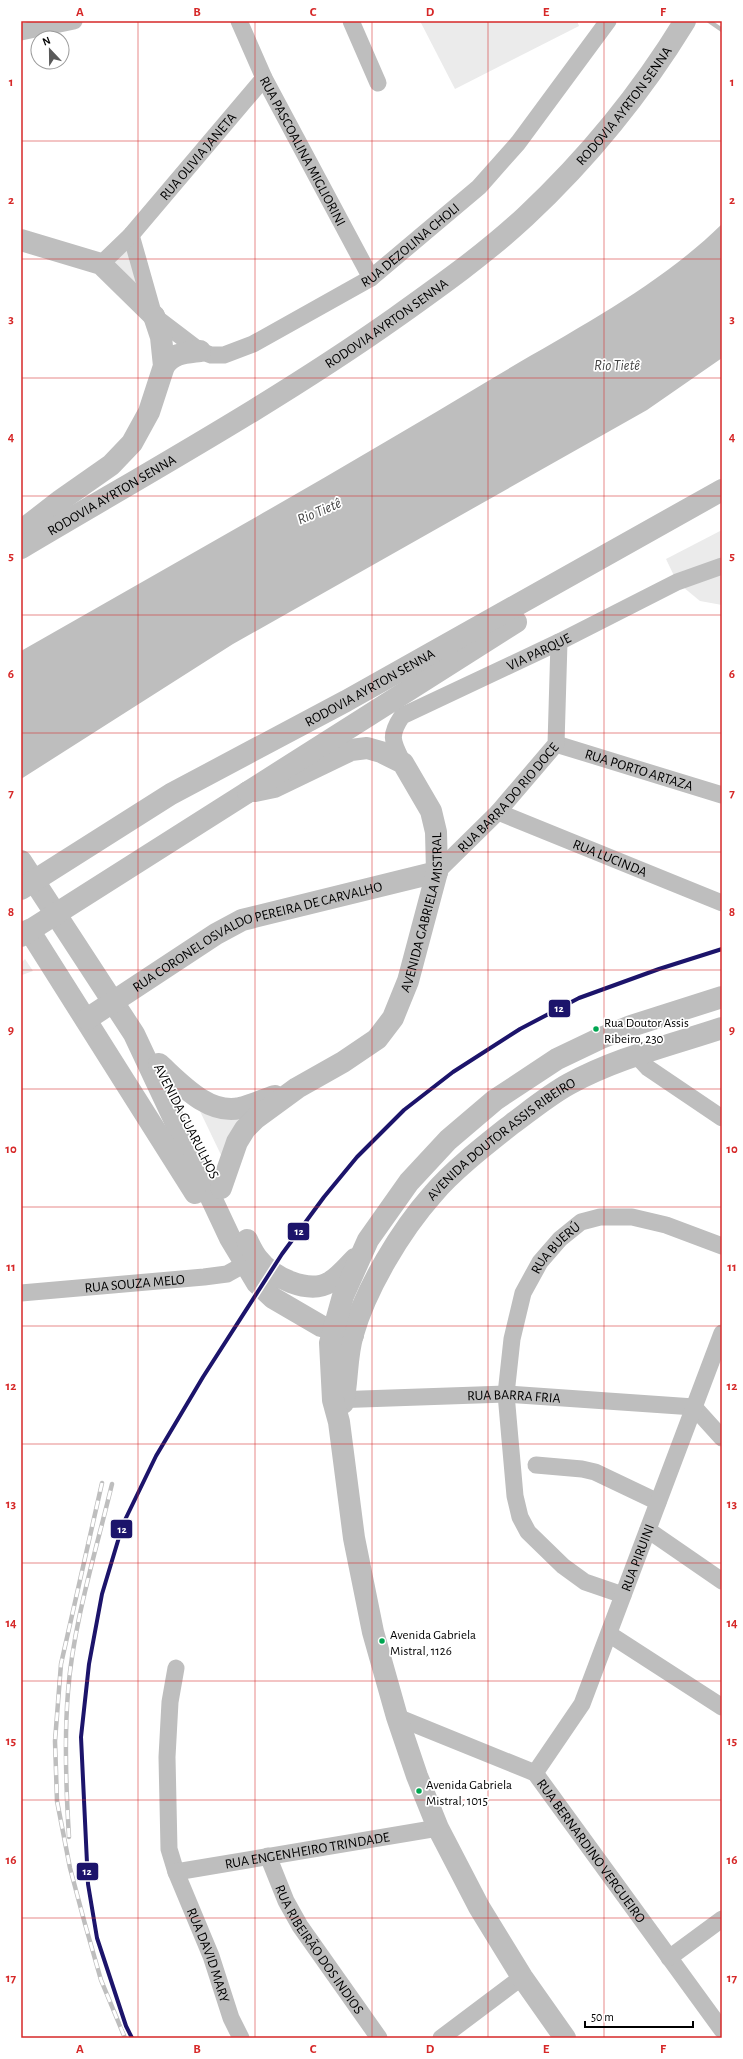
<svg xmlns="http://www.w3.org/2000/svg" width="743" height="2059" font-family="'Alegreya Sans',sans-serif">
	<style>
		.green { fill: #ebebeb }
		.water { fill: #bebebe }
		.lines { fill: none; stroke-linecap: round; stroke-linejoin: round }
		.stream { stroke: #bebebe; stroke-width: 4.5 }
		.minor { stroke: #bebebe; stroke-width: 17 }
		.primary { stroke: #bebebe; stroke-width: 22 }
		.trunk { stroke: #bebebe; stroke-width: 22 }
		.motorway { stroke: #bebebe; stroke-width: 22 }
		.rail-casing { stroke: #bebebe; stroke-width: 4.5 }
		.rail { stroke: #fff; stroke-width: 3; stroke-dasharray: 9; stroke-linecap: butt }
		.rail-1-casing { stroke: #fff; stroke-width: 7 }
		.rail-1 { stroke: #1c146b; stroke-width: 4 }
		.grid { fill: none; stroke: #d62828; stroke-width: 1; stroke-opacity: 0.55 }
		.bus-dot { fill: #00a651; stroke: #fff; stroke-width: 1.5 }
		.labels { text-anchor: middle; stroke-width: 3.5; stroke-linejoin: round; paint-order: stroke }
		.bus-label { font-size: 13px; fill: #000; stroke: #fff; text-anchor: start }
		.street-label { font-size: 14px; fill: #000; stroke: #fff }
		.water-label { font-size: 15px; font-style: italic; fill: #434343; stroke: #fff }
		.line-badge { stroke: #fff; stroke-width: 1.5 }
		.badge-label { font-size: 11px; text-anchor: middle; font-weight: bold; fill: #fff }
		.neatline { fill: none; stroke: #d62828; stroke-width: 1.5 }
		.grid-label { font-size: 13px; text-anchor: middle; font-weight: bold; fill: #d62828 }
	</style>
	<rect width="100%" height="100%" fill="#fff"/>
	<!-- green -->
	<g class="green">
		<polygon points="420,21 577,21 579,26 455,89"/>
		<polygon points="131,235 154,316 101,264"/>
		<polygon points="722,530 722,605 700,601 677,582 666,559"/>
		<polygon points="25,959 33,971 22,975 21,963"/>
		<polygon points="198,1107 240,1119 222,1157"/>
	</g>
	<!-- water -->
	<path class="water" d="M722,224V358L647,410L233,644L21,779V651C179,561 337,472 493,378C571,331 657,288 722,224Z"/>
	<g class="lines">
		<!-- stream -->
		<polyline class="stream" points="709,21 722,30"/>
		<!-- minor -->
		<g class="minor">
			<path id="s1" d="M239,21L264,78L371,278"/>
			<polyline points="351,21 378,83"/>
			<polyline points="21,32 74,21"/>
			<path id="s2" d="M131,235L154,316L200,351L211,355H224L253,344L371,278L479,187L518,143L608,21"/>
			<path id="s3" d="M101,264L131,235L264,78"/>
			<path id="s4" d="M556,744L722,795"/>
			<path id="s5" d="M403,763C393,742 388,737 402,716L559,642L677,582L722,566"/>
			<path id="s6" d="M498,812L722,903"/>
			<path id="s7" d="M437,872L498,812L556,744L559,642"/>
			<polyline points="637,1056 648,1068 722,1118"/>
			<path id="s8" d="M21,1293L204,1277L227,1274L245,1264"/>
			<path id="s9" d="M333,1400L506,1394L694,1407"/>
			<polyline points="694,1407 722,1438"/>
			<polyline points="536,1465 582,1469 595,1472 658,1502"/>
			<polyline points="648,1530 722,1581"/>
			<path id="s10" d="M623,1595L585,1582L563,1566L528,1532L520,1517L515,1496L506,1394L512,1339L523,1293L540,1262L560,1239L581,1222L600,1217H632L666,1225L722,1246"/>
			<polyline points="609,1634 722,1707"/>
			<path id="s11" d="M176,1668L170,1702L167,1757L169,1849L176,1872L211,1956L231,2018L241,2038"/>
			<path id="s12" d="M397,1717L535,1773L722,2030"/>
			<path id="s13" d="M535,1773L582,1704L722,1333"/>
			<path id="s14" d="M268,1856L286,1901L300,1926L379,2038"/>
			<path id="s15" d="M176,1872L438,1828"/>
			<polyline points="669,1958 722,1919"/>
			<polyline points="441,2038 522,1977"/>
		</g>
		<!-- primary -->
		<g class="primary">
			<polyline points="21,240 101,264 154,316"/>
			<polyline points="21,861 134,1034 230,1238 257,1283 273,1298 321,1326 353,1335"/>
			<polyline points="29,930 195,1193"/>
			<path id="s16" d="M87,1019L216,934L242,920L437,872"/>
			<path d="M159,1064C180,1083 208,1115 240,1108C252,1105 263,1100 275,1096"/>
			<path id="s17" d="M221,1188L237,1142L245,1129L256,1118L297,1088L343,1062L377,1039L393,1018L408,981L437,872L436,832L431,811L403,763L381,752L367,748L351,750L274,787L255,791"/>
			<path d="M247,1240C250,1246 253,1253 258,1259C271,1277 309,1295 330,1282C339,1277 348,1266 355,1259"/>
			<path id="s18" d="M343,1403C348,1380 346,1357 353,1334C366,1288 401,1230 433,1194C453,1170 488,1143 512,1124C531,1110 549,1095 569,1084C616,1058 671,1045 722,1028"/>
			<polyline points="565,2038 522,1977 479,1907 438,1828 417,1776 397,1717 373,1632 354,1538 339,1422 333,1400 330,1343 343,1296 368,1240 409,1182 448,1140 495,1100 557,1059 601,1038 631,1026 722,997"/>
		</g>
		<!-- trunk -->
		<polyline class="trunk" points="21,936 248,792"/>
		<!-- motorway -->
		<g class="motorway">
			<path d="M164,366C173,353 185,353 200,351"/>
			<polyline points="21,531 61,500 111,465 132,443 149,412 164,366 161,337 154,316"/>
			<path id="s19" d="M21,548C147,473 276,402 395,318C440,286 485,254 525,217C587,159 641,93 685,21"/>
			<polyline points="248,792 516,622"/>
			<path id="s20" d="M21,889L171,794L346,701L722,490"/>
		</g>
		<!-- rail casing -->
		<g class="rail-casing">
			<g id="rail">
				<polyline points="102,1483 61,1664 55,1741 57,1801 70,1868 85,1924 101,1980 125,2038"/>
				<path d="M69,1837C66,1789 64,1740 68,1692C73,1624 96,1551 112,1484"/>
			</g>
		</g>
		<!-- rail -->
		<use href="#rail" class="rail"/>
		<!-- rail-1 casing -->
		<g class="rail-1-casing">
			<polyline id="rail-1" points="132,2038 126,2026 97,1938 88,1884 81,1737 89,1664 102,1594 123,1524 156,1456 203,1377 282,1254 324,1197 357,1157 404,1110 453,1072 520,1029 579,998 659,969 722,949"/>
		</g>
		<!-- rail-1 -->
		<use href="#rail-1" class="rail-1"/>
	</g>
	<!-- grid -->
	<path class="grid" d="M138,21V2038M255,21V2038M372,21V2038M488,21V2038M604,21V2038M21,141H722M21,259H722M21,378H722M21,496H722M21,615H722M21,733H722M21,852H722M21,970H722M21,1089H722M21,1207H722M21,1326H722M21,1444H722M21,1563H722M21,1681H722M21,1800H722M21,1918H722"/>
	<!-- markers -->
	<g class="bus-dot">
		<circle cx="596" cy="1029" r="3.5"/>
		<circle cx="382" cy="1641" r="3.5"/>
		<circle cx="419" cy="1791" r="3.5"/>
	</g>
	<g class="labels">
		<!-- bus labels -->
		<g class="bus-label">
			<text x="604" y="1027">Rua Doutor Assis<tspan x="604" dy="16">Ribeiro, 230</tspan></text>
			<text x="390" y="1639">Avenida Gabriela<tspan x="390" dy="16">Mistral, 1126</tspan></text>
			<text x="426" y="1789">Avenida Gabriela<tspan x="426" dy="16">Mistral, 1015</tspan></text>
		</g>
		<!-- street labels -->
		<g class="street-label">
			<text dy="5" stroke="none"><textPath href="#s19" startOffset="753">RODOVIA AYRTON SENNA</textPath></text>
			<text dy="5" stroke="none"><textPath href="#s1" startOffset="145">RUA PASCOALINA MIGLIORINI</textPath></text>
			<text dy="5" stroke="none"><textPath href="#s3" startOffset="145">RUA OLIVIA JANETA</textPath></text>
			<text dy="5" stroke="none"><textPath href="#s2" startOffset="384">RUA DEZOLINA CHOLI</textPath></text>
			<text dy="5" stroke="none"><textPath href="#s19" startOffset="429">RODOVIA AYRTON SENNA</textPath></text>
			<text dy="5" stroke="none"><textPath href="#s19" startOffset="105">RODOVIA AYRTON SENNA</textPath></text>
			<text dy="5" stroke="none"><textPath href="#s5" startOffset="202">VIA PARQUE</textPath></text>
			<text dy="5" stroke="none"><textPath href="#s20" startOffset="403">RODOVIA AYRTON SENNA</textPath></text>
			<text dy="5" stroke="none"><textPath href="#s4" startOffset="87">RUA PORTO ARTAZA</textPath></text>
			<text dy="5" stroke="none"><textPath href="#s7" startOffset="103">RUA BARRA DO RIO DOCE</textPath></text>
			<text dy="5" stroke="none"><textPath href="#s6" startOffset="121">RUA LUCINDA</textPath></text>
			<text dy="5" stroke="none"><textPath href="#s17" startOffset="361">AVENIDA GABRIELA MISTRAL</textPath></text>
			<text dy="5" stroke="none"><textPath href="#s16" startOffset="192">RUA CORONEL OSVALDO PEREIRA DE CARVALHO</textPath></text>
			<text transform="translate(187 1121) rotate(63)" y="5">AVENIDA GUARULHOS</text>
			<text dy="5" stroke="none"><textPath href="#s18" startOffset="320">AVENIDA DOUTOR ASSIS RIBEIRO</textPath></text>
			<text dy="5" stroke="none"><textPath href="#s10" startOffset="416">RUA BUERÚ</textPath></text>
			<text dy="5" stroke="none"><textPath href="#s8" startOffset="114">RUA SOUZA MELO</textPath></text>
			<text dy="5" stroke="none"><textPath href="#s9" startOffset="181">RUA BARRA FRIA</textPath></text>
			<text dy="5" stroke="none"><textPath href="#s13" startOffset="240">RUA PIRUINI</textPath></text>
			<text dy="5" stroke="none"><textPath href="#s15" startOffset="133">RUA ENGENHEIRO TRINDADE</textPath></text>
			<text dy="5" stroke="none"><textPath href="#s12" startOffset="245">RUA BERNARDINO VERGUEIRO</textPath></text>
			<text dy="5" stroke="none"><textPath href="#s14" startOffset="107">RUA RIBEIRÃO DOS INDIOS</textPath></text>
			<text dy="5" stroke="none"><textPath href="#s11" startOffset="295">RUA DAVID MARY</textPath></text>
		</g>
		<!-- water labels -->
		<g class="water-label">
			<text x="617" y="370">Rio Tietê</text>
			<text transform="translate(319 511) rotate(-23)" y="5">Rio Tietê</text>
		</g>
	</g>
	<g class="line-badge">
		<rect x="548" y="999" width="23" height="19" rx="4" fill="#1c146b"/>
		<rect x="287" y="1222" width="23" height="19" rx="4" fill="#1c146b"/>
		<rect x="110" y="1519" width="23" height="20" rx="4" fill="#1c146b"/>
		<rect x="76" y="1862" width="23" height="19" rx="4" fill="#1c146b"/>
	</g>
	<g class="badge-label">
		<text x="559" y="1012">12</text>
		<text x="299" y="1235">12</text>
		<text x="122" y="1533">12</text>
		<text x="87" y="1875">12</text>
	</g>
	<!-- border -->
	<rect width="743" height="2059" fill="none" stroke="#ffffff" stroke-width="44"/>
	<!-- north arrow -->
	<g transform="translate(50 50) rotate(338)"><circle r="19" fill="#ffffff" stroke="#999999"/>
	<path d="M0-3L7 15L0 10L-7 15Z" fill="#595959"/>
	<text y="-6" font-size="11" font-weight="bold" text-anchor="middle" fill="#000000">N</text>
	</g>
	<!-- scale -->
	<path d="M585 2021v6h108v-6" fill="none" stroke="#000000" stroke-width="2"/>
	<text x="591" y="2021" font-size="12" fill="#000000" stroke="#ffffff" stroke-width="3" paint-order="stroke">50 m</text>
	<rect x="22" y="22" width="699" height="2015" class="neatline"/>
	<g class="grid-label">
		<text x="80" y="16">A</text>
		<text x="197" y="16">B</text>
		<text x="313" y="16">C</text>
		<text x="430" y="16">D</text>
		<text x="546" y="16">E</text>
		<text x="663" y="16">F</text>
		<text x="11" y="86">1</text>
		<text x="732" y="86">1</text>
		<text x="11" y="204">2</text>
		<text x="732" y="204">2</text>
		<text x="11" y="323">3</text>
		<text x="732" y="323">3</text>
		<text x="11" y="441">4</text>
		<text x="732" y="441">4</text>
		<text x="11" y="560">5</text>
		<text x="732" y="560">5</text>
		<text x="11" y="678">6</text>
		<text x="732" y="678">6</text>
		<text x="11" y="797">7</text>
		<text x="732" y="797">7</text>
		<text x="11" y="916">8</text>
		<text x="732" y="916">8</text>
		<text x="11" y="1034">9</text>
		<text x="732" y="1034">9</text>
		<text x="11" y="1153">10</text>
		<text x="732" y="1153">10</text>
		<text x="11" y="1271">11</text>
		<text x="732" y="1271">11</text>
		<text x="11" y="1390">12</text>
		<text x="732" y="1390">12</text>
		<text x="11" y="1508">13</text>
		<text x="732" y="1508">13</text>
		<text x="11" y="1627">14</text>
		<text x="732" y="1627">14</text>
		<text x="11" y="1745">15</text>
		<text x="732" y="1745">15</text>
		<text x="11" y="1864">16</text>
		<text x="732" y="1864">16</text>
		<text x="11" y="1982">17</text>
		<text x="732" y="1982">17</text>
		<text x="80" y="2053">A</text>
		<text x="197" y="2053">B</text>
		<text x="313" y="2053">C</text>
		<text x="430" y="2053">D</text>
		<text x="546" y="2053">E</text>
		<text x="663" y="2053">F</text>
	</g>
</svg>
